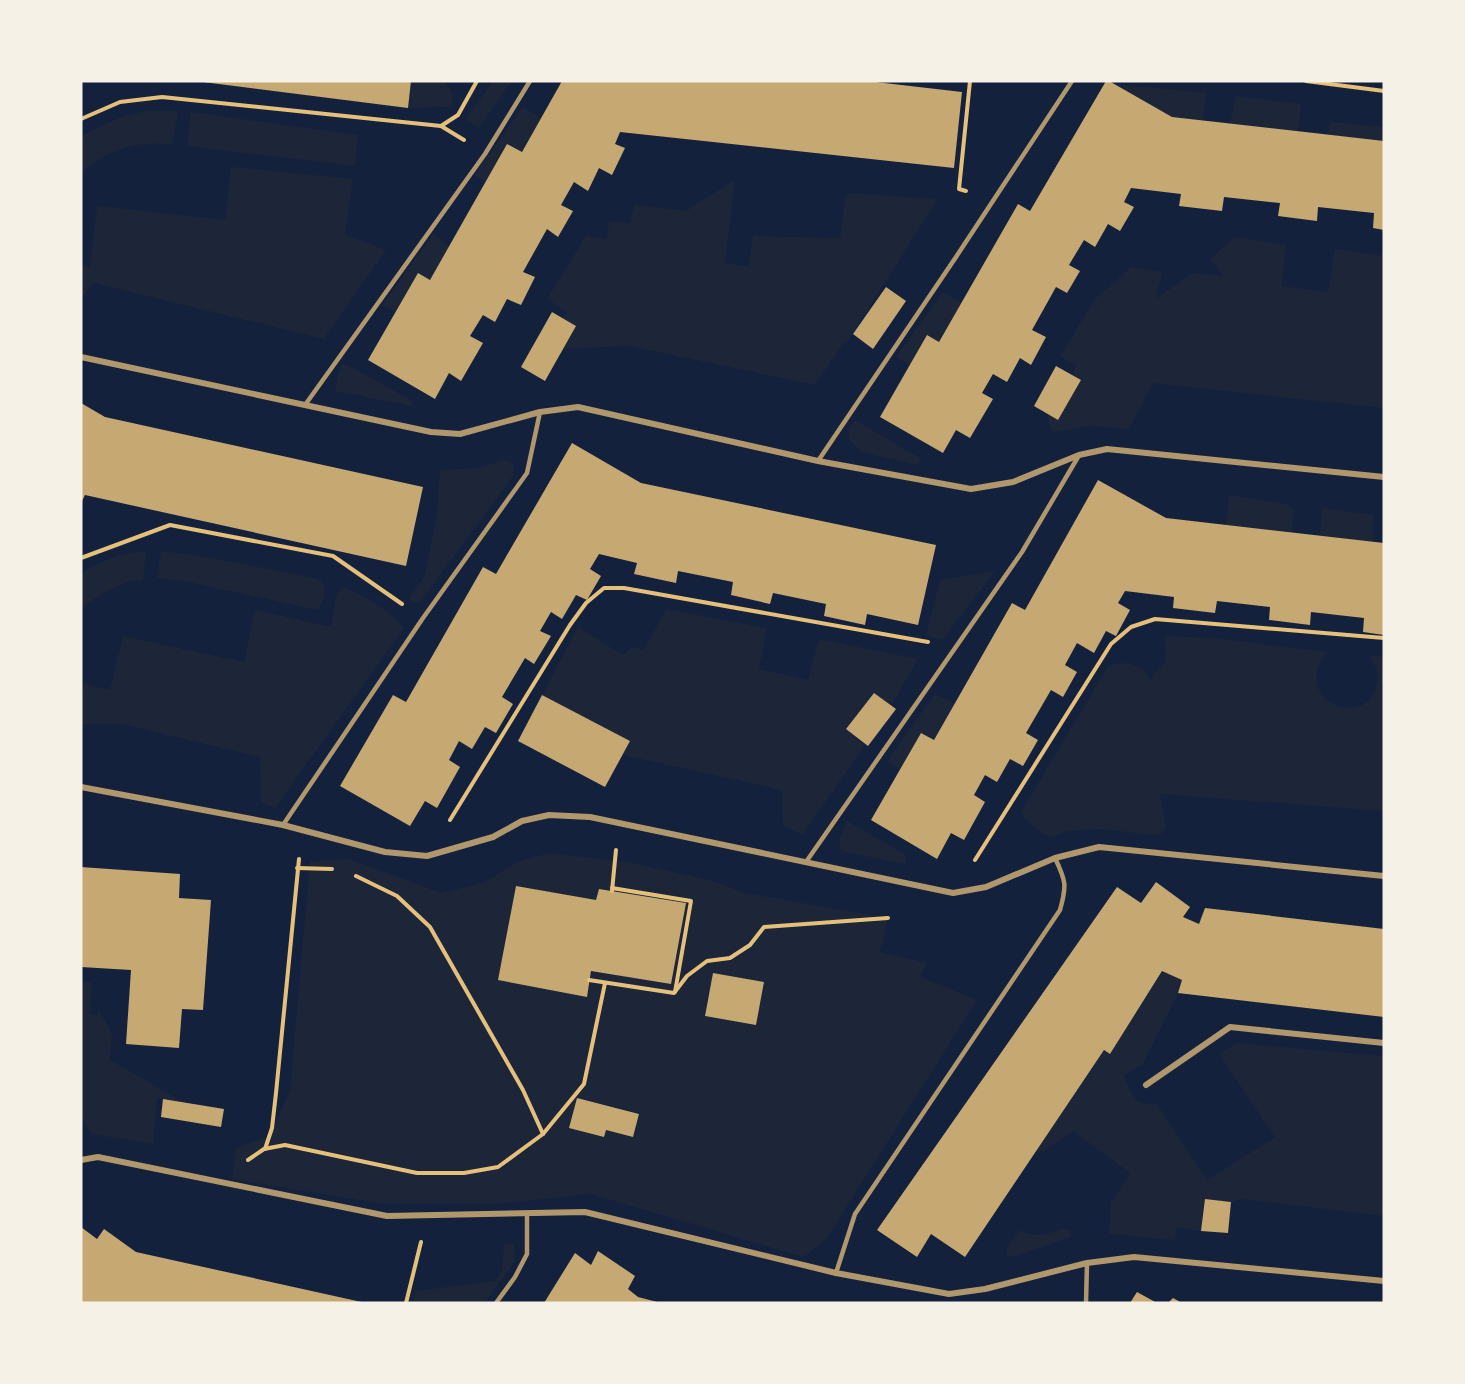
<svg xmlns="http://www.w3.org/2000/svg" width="1465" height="1384" font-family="Georgia,serif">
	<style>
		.green { fill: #1d2539; fill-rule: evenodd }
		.building { fill: #c6a872 }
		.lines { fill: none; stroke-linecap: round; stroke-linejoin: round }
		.path { stroke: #e5c07b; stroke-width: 4 }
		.service { stroke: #b1986c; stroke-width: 4.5 }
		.minor { stroke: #b1986c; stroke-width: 6 }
	</style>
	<rect width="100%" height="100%" fill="#14213d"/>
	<!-- green -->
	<g class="green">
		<polygon points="411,81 445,81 453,95 451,107 408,108"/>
		<polygon points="493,81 512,81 479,128 466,119"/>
		<polygon points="1114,84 1207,93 1202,120 1172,117"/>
		<polygon points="1236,96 1301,104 1298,131 1230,123"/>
		<polygon points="523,107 541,118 522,152 507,144 486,182 474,175"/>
		<path d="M146,111H178L172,145C140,139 104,150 81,174V137C102,124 122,116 146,111Z"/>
		<polygon points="191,112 358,135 355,166 187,146"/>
		<polygon points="1330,122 1384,127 1384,141 1328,135"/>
		<polygon points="231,167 353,179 345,235 386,250 324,339 94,283 81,298 81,266 90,267 97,206 225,220"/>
		<polygon points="735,180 725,263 749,267 753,236 840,238 846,193 938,199 847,342 845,341 815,385 630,346 564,349 576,326 563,318 567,312 547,299 586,236 607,239 609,221 630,223 634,205 686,211"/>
		<polygon points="433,234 450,247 430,280 417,274 396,312 382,305"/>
		<polygon points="1235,237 1286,245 1281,286 1328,292 1335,249 1384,256 1384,408 1153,383 1130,427 1126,429 1092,426 1053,432 1048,422 1049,415 1058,420 1081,380 1072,375 1076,366 1060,356 1095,299 1131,267 1162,272 1156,299 1192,273 1223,276 1210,259"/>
		<polygon points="943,292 962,303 939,342 927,335 910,365 896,357"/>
		<polygon points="343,363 413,401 412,406 335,391 338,374"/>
		<polygon points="855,420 921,459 917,465 861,452 849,439 848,430"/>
		<polygon points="504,460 511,462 514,467 513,476 420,602 414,603 409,598 425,575 437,515 440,470 478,468"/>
		<polygon points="1229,495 1286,504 1294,509 1292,532 1226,525"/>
		<polygon points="1322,508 1373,515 1373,542 1320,536"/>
		<path d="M146,551L143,580L129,581L103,593L81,608V574C101,560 122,553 146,551Z"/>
		<path d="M161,551L201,556L314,578L322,581C327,589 324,602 318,609H313L184,581L157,578Z"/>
		<polygon points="995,571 942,640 926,635 940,580"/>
		<path d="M344,587C366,598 388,608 404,628L275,808L261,802L260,757L122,724H81V696L84,684L110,690L123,636L244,662L255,610L331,627L337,593Z"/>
		<polygon points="666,609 767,628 759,669 808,680 819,639 918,659 891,706 873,693 846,729 865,745 802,835 783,825 782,790 623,755 629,741 542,695 578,627 623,655 632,647 644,650"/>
		<path d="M1165,636L1215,638L1327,652C1290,697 1361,731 1375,689C1380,676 1377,665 1368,655L1384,657V811L1160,794L1166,827L1161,834L1151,835L1102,829L1067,831L1051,837L1045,835L1024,818L1021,812L1107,668C1121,658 1145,665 1151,681L1153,675L1166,661Z"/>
		<polygon points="935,694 955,704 934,740 921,733 900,770 887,761"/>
		<polygon points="847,821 906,855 905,864 845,852 840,848 839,840"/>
		<path d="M549,853L627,862L709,880L745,893L888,918L880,952L927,963L920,977L977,1000L827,1238L804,1257L591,1194L495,1204H383L232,1179L236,1148L270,1136L290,1090L310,861L349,859L441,893L483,883L518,862ZM713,973L764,982L756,1025L705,1015ZM577,1098L640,1113L633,1137L606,1130L604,1137L570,1128Z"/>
		<path d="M1162,971L1182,980L1178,993L1142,1065L1124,1075C1131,1095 1134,1106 1157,1104L1207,1180L1275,1137L1219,1054L1237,1043L1384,1056V1216L1242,1199L1231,1202L1205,1199L1201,1231L1177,1227L1175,1240L1109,1234L1111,1203L1130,1173L1073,1131L1044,1151H1035L1104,1050L1110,1054Z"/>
		<polygon points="81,981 91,982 90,1014 97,1015 98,1010 112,1032 110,1060 183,1102 157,1098 153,1144 92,1134 81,1116"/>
		<path d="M1064,1228L1071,1231V1237L1011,1257L1006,1254L1008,1246L1020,1230C1036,1239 1048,1234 1064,1228Z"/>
		<polygon points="504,1244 514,1244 515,1261 485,1303 413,1303 415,1291 495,1281 502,1272"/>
	</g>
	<!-- building -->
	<g class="building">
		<polygon points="195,81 411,81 408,108"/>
		<polygon points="562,81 867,81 962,92 954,168 620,132 615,144 625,148 612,175 599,168 588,191 574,182 561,205 573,211 558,237 547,229 523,272 535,277 521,305 507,299 495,322 483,315 470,336 483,343 461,381 449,373 435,399 368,360 418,273 430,280 507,144 522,152"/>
		<polygon points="1106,81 1109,81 1172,117 1384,141 1384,230 1373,228 1374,213 1318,207 1317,221 1278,216 1280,203 1224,197 1222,211 1179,206 1181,194 1131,188 1124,202 1134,207 1120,231 1108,224 1095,247 1084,240 1069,265 1080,271 1067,293 1056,287 1032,330 1046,337 1031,365 1020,358 1007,382 993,374 982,393 993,399 970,438 956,430 943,453 880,417 927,335 939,342 1018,204 1030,211"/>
		<polygon points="886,287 906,301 873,349 853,334"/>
		<polygon points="552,312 576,326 545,381 521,367"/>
		<polygon points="1056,366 1081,380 1058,420 1034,406"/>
		<polygon points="81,403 105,417 423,487 406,566 85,495 81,503"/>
		<polygon points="572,443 641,483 936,545 918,625 867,614 865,625 824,616 826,604 773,593 770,604 731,595 733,582 678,571 676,583 634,574 637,563 599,554 590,569 601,576 587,600 576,595 562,619 551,612 540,631 551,636 534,664 525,658 502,697 513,704 496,733 485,727 472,749 459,741 449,760 460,767 437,808 425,801 410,826 340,786 393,695 406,702 483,567 496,574"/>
		<polygon points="1098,480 1166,518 1384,543 1384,635 1363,632 1364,618 1311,612 1310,625 1269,620 1270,607 1217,601 1215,613 1173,608 1174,597 1125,591 1118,603 1130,610 1116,636 1106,631 1094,653 1077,643 1065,665 1077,672 1063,697 1051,690 1026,733 1038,740 1023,766 1010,759 997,782 985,775 974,795 985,802 964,840 951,833 937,859 871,820 921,733 934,740 1012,603 1025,610"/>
		<polygon points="874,693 896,709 868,746 846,729"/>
		<polygon points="542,695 630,741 605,787 518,741"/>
		<polygon points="81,867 180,874 179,898 211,900 203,1010 182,1009 179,1048 126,1044 131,970 81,967"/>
		<polygon points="1156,882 1190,907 1183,917 1199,924 1205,908 1384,929 1384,1017 1178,993 1182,980 1162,971 1110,1054 1104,1050 965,1257 931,1234 917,1257 877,1230 1117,887 1141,903"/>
		<polygon points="516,886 596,900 599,889 686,903 671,984 591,971 587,997 498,980"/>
		<polygon points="713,973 764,982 756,1025 705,1016"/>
		<polygon points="577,1098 639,1114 633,1137 606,1130 604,1137 569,1128"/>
		<polygon points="163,1099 224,1109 221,1127 161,1117"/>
		<polygon points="1205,1199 1231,1202 1228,1233 1201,1231"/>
		<polygon points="81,1227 97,1239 104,1229 136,1252 366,1303 81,1303"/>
		<polygon points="598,1251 635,1276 628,1289 638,1297 661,1303 544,1303 575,1253 591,1265"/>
		<polygon points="1137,1292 1157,1303 1130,1303"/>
		<polygon points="1173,1298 1182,1303 1168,1303"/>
	</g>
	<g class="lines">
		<!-- path -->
		<g class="path">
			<polyline points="1306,81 1384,91"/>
			<polyline points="81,119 120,102 162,97 441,126 464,140"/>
			<polyline points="441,126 458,115 477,81"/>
			<polyline points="966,191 959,189 970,81"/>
			<polyline points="81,558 170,525 333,556 402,604"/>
			<polyline points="450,820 570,625 586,603 604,588 624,588 928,642"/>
			<polyline points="975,860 1111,644 1131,627 1155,619 1384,638"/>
			<polyline points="297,868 332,869"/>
			<polyline points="356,876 397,896 430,927 523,1090 543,1134"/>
			<polyline points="612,888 691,901 675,992"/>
			<polyline points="612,891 616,850"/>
			<polyline points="589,980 674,993 687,976 707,961 730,958 750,945 764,927 888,918"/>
			<polyline points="265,1149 272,1128 276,1093 299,859"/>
			<polyline points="248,1160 264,1149 285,1145 417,1173 464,1173 498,1167 543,1134 584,1084 605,983"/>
			<polyline points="406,1303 421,1242"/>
		</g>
		<!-- service -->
		<g class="service">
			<polyline points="305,405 485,154 530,81"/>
			<polyline points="818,461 956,257 1072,81"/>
			<polyline points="283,825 423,618 527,473 540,412"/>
			<polyline points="806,862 1022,552 1078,457"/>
			<path d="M836,1273L855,1214L1060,910C1067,885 1066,881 1055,858"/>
			<polyline points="496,1303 515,1277 527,1254 527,1213"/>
			<polyline points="1086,1303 1087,1263"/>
		</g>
		<!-- minor -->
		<g class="minor">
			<polyline points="81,357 431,432 460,434 540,412 578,407 818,461 971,489 1013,482 1079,455 1107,449 1384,477"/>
			<polyline points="81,787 283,825 385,852 427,856 493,837 522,821 549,815 590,817 953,893 986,887 1055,858 1099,847 1384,876"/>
			<polyline points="1146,1085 1230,1027 1384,1043"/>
			<polyline points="81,1160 98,1157 387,1216 585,1212 836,1273 949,1294 985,1289 1087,1263 1134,1257 1384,1281"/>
		</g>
	</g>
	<!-- border -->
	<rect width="1465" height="1384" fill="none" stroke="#f6f1e7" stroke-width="165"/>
</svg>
